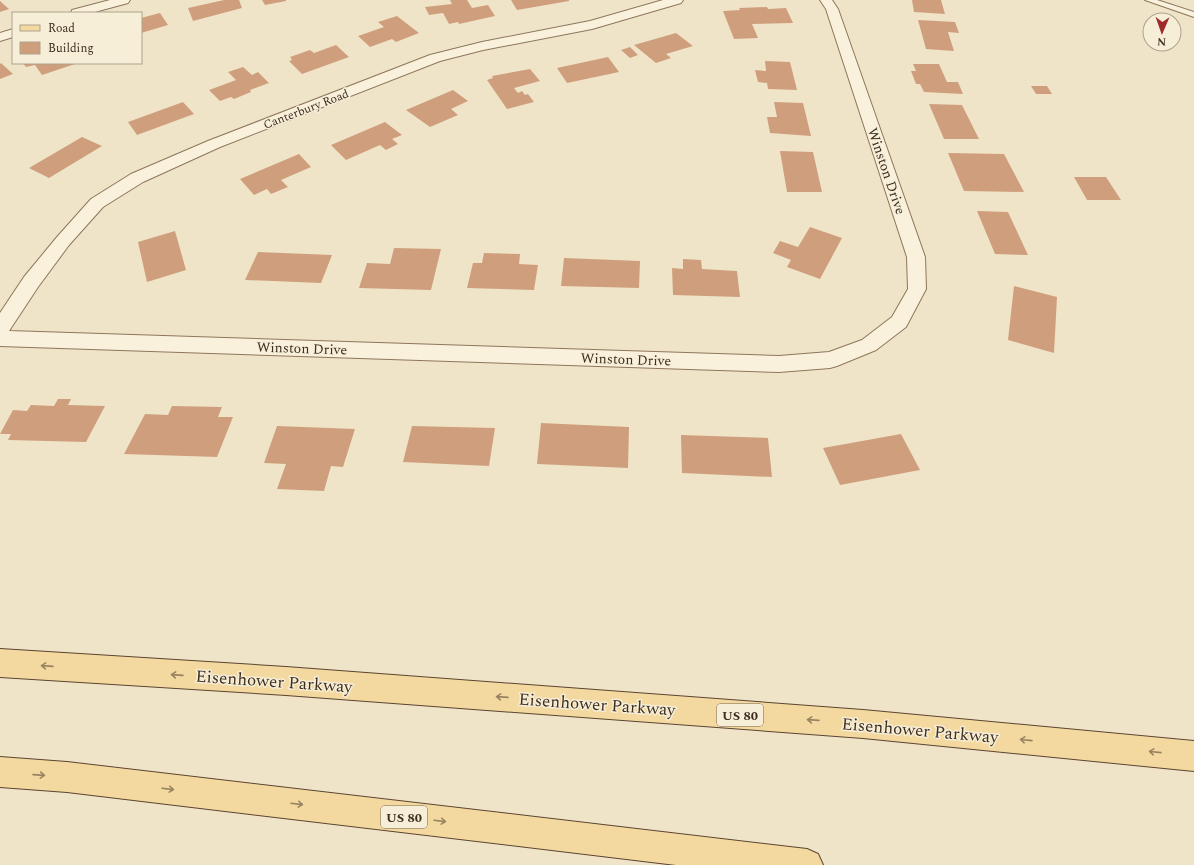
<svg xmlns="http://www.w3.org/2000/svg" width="1194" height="865" font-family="Spectral,serif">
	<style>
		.building { fill: #cf9f7d }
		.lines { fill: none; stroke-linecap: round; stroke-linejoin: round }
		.lane-casing { stroke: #8d765c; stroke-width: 2 }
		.street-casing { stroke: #8d765c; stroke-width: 2 }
		.primary-casing { stroke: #5b4430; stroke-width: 2 }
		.lane { fill: #faf1dc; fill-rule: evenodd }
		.street { fill: #faf1dc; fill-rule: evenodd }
		.primary { fill: #f3d9a0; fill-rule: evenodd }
		.oneway { stroke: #988460 }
		.labels { text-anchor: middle; stroke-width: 3; stroke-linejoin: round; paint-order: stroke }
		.far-street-label { font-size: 12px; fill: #3d2e20; stroke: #f7eed8 }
		.shield { fill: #f7eed8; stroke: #756857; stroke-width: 1 }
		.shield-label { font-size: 13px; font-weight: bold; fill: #3d2e20 }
		.street-label { font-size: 14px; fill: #3d2e20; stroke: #f7eed8 }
		.near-street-label { font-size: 17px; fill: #3d2e20; stroke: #f7eed8 }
	</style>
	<rect width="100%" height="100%" fill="#f0e4c8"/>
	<!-- building -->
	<g class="building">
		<polygon points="224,0 239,0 242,8 193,21 188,8"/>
		<polygon points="262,0 286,0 286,1 265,5"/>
		<polygon points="450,0 467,0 472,8 488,5 495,16 459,24 458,22 449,24 443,13 429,15 425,7 452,4"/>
		<polygon points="511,0 569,0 569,1 517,10"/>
		<polygon points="912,0 941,0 945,14 914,12"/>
		<polygon points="0,1 9,9 0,12"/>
		<polygon points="767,7 768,9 786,8 793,23 752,24 758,38 734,39 723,11 740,10 739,8"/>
		<polygon points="160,13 168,25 141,33 141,18"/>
		<polygon points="397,16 419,33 396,42 392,39 370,47 358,36 384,27 378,22"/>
		<polygon points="918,20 955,22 959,33 948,32 954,51 926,49"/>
		<polygon points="676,33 693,46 666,54 671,58 656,63 634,45"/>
		<polygon points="336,45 349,57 302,74 289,61 292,60 290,57 310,50 314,53"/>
		<polygon points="630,47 638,55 630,58 621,50"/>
		<polygon points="608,57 619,72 567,83 557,68"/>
		<polygon points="765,61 790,62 797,90 768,89 767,83 758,82 755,70 766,71"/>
		<polygon points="1,63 13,74 0,79 0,64"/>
		<polygon points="23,63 74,63 75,64 42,75 35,65 26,67"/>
		<polygon points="913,64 939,64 947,82 958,82 963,94 924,92 920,84 916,84 911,71 916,71"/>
		<polygon points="243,67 252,75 258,72 269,83 250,90 251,92 234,99 231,97 220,101 209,90 236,80 228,72"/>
		<polygon points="530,69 540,81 514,88 518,93 522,91 525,95 528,94 534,102 507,109 487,80 493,78 492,76"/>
		<polygon points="1031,86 1047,86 1052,94 1036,94"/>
		<polygon points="453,90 468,101 451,109 458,115 430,127 406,110"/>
		<polygon points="183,102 194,114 137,135 128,122"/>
		<polygon points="774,102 803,103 811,136 770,133 767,117 777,117"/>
		<polygon points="929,104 962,105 979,139 944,139"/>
		<polygon points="385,122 402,135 392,139 398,144 386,150 380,145 346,160 331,145"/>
		<polygon points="82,137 102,146 49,178 29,168"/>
		<polygon points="780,151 813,152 822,192 787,192"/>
		<polygon points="948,153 1004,154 1024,192 964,191"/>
		<polygon points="299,154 311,167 281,180 288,187 271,194 267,189 254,195 240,179"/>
		<polygon points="1074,177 1106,177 1121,200 1087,200"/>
		<polygon points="977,211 1008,212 1028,255 995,254"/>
		<polygon points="810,227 842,238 820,279 787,267 791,260 773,253 780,241 798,247"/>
		<polygon points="175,231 186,270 147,282 138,242"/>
		<polygon points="394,248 441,249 431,290 359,288 367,263 390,264"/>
		<polygon points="258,252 332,255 321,283 245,280"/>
		<polygon points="484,253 520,254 519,264 538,265 534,290 467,288 473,263 482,263"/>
		<polygon points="564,258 640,261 639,288 561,286"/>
		<polygon points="683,259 701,260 702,269 737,271 740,297 673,295 672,268 683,269"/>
		<polygon points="1014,286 1057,297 1054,353 1008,340"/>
		<polygon points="58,399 71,399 68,405 105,406 86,442 8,440 11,434 0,434 13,410 27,411 31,405 54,406"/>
		<polygon points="172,406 222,407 218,417 233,417 217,457 124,454 145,414 168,415"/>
		<polygon points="541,423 629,427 628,468 537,464"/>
		<polygon points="277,426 355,429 343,467 331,466 324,491 277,489 286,464 264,463"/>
		<polygon points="412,426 495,428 489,466 403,462"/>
		<polygon points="901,434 920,470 840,485 823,448"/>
		<polygon points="681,435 768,438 772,477 682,473"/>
	</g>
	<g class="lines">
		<!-- lane casing -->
		<g class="lane-casing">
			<polygon id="lane" points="1145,0 1157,0 1194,12 1194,17"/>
		</g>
		<!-- street casing -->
		<g class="street-casing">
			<g id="street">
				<polygon points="110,0 130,0 128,3 91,13 71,13 72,10"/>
				<polygon points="663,0 683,0 681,3 592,29 483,50 440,61 220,147 143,182 103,207 69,245 38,287 9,331 779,356 829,352 862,340 892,317 908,289 907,257 826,9 820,0 832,0 838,9 925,257 926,289 906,327 876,350 837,366 830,368 779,372 0,346 0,313 24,277 57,237 91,199 131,174 208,141 430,55 482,42 590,21"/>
				<polygon points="13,29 13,37 0,41 0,33"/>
			</g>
		</g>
		<!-- primary casing -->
		<g class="primary-casing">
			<g id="primary">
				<polygon points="0,649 286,667 863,710 1194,741 1194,771 863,738 286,695 0,677"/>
				<polygon points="0,757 67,762 807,849 818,854 823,865 676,865 67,792 0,787"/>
			</g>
		</g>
		<!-- lane -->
		<use href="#lane" class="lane"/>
		<!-- street -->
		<use href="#street" class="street"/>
		<!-- primary -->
		<use href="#primary" class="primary"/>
	</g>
	<!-- one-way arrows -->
	<defs><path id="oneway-shaft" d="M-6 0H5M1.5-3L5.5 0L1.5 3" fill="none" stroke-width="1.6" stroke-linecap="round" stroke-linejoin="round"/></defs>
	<g class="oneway">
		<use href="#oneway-shaft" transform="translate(47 666) rotate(-176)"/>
		<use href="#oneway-shaft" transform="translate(177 675) rotate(-176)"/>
		<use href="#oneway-shaft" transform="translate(502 697) rotate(-176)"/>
		<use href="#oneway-shaft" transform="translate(813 720) rotate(-176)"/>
		<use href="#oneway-shaft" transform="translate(1026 740) rotate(-174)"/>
		<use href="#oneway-shaft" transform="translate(1155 752) rotate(-174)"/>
		<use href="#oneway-shaft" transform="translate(39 775) rotate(4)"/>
		<use href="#oneway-shaft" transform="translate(168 789) rotate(7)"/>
		<use href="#oneway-shaft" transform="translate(297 804) rotate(7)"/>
		<use href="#oneway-shaft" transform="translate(440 821) rotate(7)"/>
	</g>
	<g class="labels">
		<!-- far-street labels -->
		<g class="far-street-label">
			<text transform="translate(306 109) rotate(-21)" y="4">Canterbury Road</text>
		</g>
		<!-- shield labels -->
		<g class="shield">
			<rect x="717" y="704" width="46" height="22" rx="3"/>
			<rect x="381" y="806" width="46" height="22" rx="3"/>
		</g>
		<g class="shield-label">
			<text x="740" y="720">US 80</text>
			<text x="404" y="822">US 80</text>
		</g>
		<!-- street labels -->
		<g class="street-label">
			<text transform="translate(887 171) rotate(71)" y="5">Winston Drive</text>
			<text transform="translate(302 348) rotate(2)" y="5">Winston Drive</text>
			<text transform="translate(626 359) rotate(2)" y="5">Winston Drive</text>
		</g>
		<!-- near-street labels -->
		<g class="near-street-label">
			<text transform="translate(274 681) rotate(4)" y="6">Eisenhower Parkway</text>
			<text transform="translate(597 704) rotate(4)" y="6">Eisenhower Parkway</text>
			<text transform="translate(920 730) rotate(5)" y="6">Eisenhower Parkway</text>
		</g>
	</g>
	<!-- legend -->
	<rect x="12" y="12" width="130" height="52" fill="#f7eed8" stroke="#ada18e"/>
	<rect x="20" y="25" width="20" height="6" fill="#f3d9a0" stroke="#ada18e"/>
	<text x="48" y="32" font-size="12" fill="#3d2e20">Road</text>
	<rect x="20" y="42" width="20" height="12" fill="#cf9f7d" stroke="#ada18e"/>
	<text x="48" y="52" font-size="12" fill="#3d2e20">Building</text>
	<!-- north arrow -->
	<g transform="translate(1162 32) rotate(182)"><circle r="19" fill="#f7eed8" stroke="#ada18e"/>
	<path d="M0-3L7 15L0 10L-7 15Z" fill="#9e2a2b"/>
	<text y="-6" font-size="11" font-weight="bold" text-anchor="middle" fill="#3d2e20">N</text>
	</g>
</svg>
